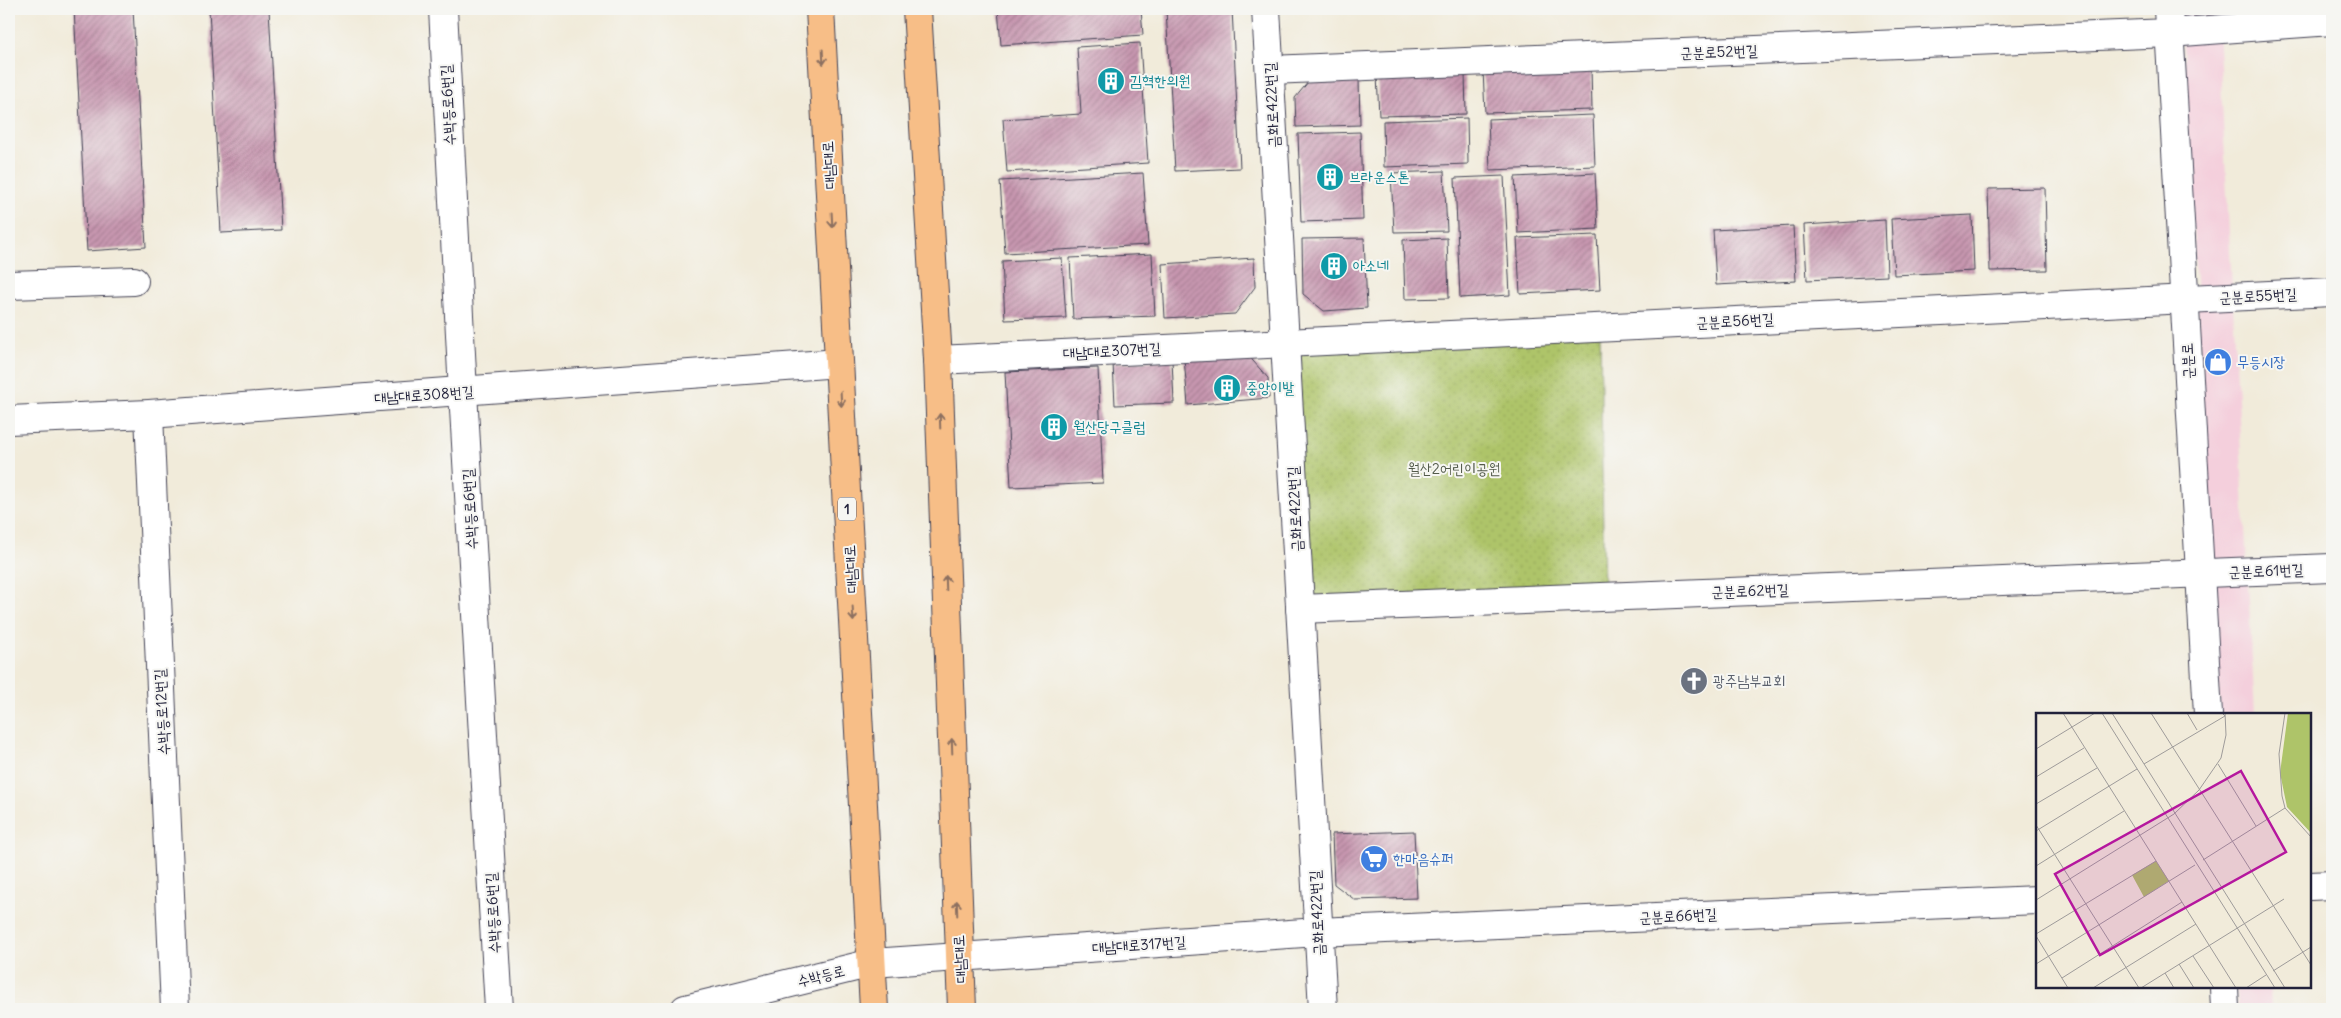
<svg xmlns="http://www.w3.org/2000/svg" width="2341" height="1018" font-family="Delius,'Poor Story',sans-serif">
	<style>
		.built { fill: #f4cfdc }
		.grass { fill: url(#grass-dots); stroke: #687352 }
		.building { fill: url(#building-hatch) }
		.lines { fill: none; stroke-linecap: round; stroke-linejoin: round }
		.minor-casing { stroke: #414053; stroke-width: 30 }
		.major-casing { stroke: #414053; stroke-width: 30 }
		.minor { stroke: #fff; stroke-width: 28 }
		.major { stroke: #f7be87; stroke-width: 28 }
		.oneway { stroke: #8c7061 }
		.labels { text-anchor: middle; stroke-width: 4; stroke-linejoin: round; paint-order: stroke }
		.shield { fill: #f6f6f2; stroke: #626272; stroke-width: 1 }
		.shield-label { font-size: 14px; font-weight: bold; fill: #22223b }
		.street-label { font-size: 15px; fill: #22223b; stroke: #f6f6f2 }
		.culture-label { font-size: 15px; fill: #0d838f; stroke: #f6f6f2; text-anchor: start }
		.shop-label { font-size: 15px; fill: #366cbe; stroke: #f6f6f2; text-anchor: start }
		.park-label { font-size: 15px; fill: #535b4b; stroke: #f6f6f2 }
		.worship-label { font-size: 15px; fill: #5b616d; stroke: #f6f6f2; text-anchor: start }
		.inset-road { fill: none; stroke: #9e9b9a; stroke-width: 1 }
		.view { fill: #b5179e; fill-opacity: 0.15; stroke: #b5179e; stroke-width: 2.5 }
		.inset-edge { fill: none; stroke: #22223b; stroke-width: 2.5 }
	</style>
	<defs>
		<pattern id="grass-dots" width="8" height="8" patternUnits="userSpaceOnUse" patternTransform="scale(1.25)"><rect width="8" height="8" fill="#aec469"/><path d="M2 2h.1M6 6h.1" fill="none" stroke="#95a85c" stroke-width="1.8" stroke-linecap="round"/></pattern>
		<pattern id="building-hatch" width="6" height="6" patternUnits="userSpaceOnUse" patternTransform="scale(1.25)"><rect width="6" height="6" fill="#c897b0"/><path d="M-1 1l2-2M0 6l6-6M5 7l2-2" fill="none" stroke="#a27b90"/></pattern>
	</defs>
	<rect width="100%" height="100%" fill="#f6f6f2"/>
	<filter id="ink" filterUnits="userSpaceOnUse"><feTurbulence type="fractalNoise" baseFrequency=".02" numOctaves="2"/><feDisplacementMap in="SourceGraphic" scale="10" xChannelSelector="R" yChannelSelector="G"/><feConvolveMatrix kernelMatrix="1 2 1 2 8 2 1 2 1" color-interpolation-filters="sRGB"/></filter>
	<filter id="wash" filterUnits="userSpaceOnUse"><feTurbulence type="fractalNoise" baseFrequency=".0096" numOctaves="4" result="noise"/><feDisplacementMap in="SourceGraphic" scale="20" xChannelSelector="R" yChannelSelector="G"/><feGaussianBlur stdDeviation="1.12" result="paint"/><feColorMatrix in="noise" values="0 0 0 0 0 0 0 0 0 0 0 0 0 0 0 0 0 1.4 0 .05"/><feComposite in="paint" operator="in"/></filter>
	<g filter="url(#wash)">
		<rect width="100%" height="100%" fill="#f1ebda"/>
		<!-- built -->
		<g class="built">
			<polygon points="2181,9 2217,9 2255,714 2220,714"/>
			<polygon points="2236,987 2270,987 2271,1009 2237,1009"/>
		</g>
		<!-- grass -->
		<polygon class="grass" points="1600,328 1604,597 1300,609 1286,343"/>
		<g id="blocks">
			<!-- building -->
			<g class="building">
				<polygon points="74,9 133,9 146,247 87,251"/>
				<polygon points="209,9 269,9 281,230 221,233"/>
				<polygon points="998,9 1141,9 1143,35 1001,45"/>
				<polygon points="1166,9 1232,9 1240,168 1175,171"/>
				<polygon points="1140,43 1148,163 1007,172 1003,119 1081,114 1077,47"/>
				<polygon points="1591,67 1592,110 1485,113 1483,70"/>
				<polygon points="1465,73 1466,114 1379,116 1377,75"/>
				<polygon points="1359,79 1360,125 1296,127 1295,98 1309,81"/>
				<polygon points="1593,115 1595,166 1490,170 1488,119"/>
				<polygon points="1467,118 1468,164 1384,167 1383,121"/>
				<polygon points="1360,132 1363,220 1301,222 1298,134"/>
				<polygon points="1444,171 1447,231 1394,232 1391,173"/>
				<polygon points="1143,173 1148,245 1005,253 1000,181"/>
				<polygon points="1595,173 1598,229 1518,233 1515,177"/>
				<polygon points="1504,176 1510,295 1460,298 1455,178"/>
				<polygon points="2045,188 2047,270 1990,271 1988,189"/>
				<polygon points="1972,215 1974,271 1894,275 1891,219"/>
				<polygon points="1885,220 1887,276 1807,280 1804,225"/>
				<polygon points="1793,226 1796,281 1716,285 1713,230"/>
				<polygon points="1597,235 1600,290 1520,294 1517,238"/>
				<polygon points="1364,238 1367,308 1324,311 1303,294 1302,239"/>
				<polygon points="1447,238 1449,298 1405,299 1403,240"/>
				<polygon points="1152,254 1155,316 1073,319 1070,258"/>
				<polygon points="1062,258 1066,318 1005,320 1002,261"/>
				<polygon points="1254,258 1255,287 1235,314 1165,318 1162,264"/>
				<polygon points="1246,353 1268,378 1269,398 1188,405 1184,358"/>
				<polygon points="1172,360 1174,403 1115,405 1113,363"/>
				<polygon points="1098,368 1103,483 1011,487 1005,372"/>
				<polygon points="1414,831 1417,898 1355,900 1334,884 1332,834"/>
			</g>
		</g>
	</g>
	<g filter="url(#ink)">
		<use href="#blocks" fill-opacity="0" stroke="#414053" stroke-width="1"/>
		<g class="lines">
			<!-- minor casing -->
			<g class="minor-casing">
				<g id="minor">
					<polyline points="443,9 463,392 499,1009"/>
					<polyline points="1266,9 1323,1009"/>
					<polyline points="2168,9 2208,714"/>
					<polyline points="1270,70 2169,33 2332,21"/>
					<polyline points="9,285 134,281"/>
					<polyline points="938,360 2332,292"/>
					<polyline points="149,414 175,1009"/>
					<polyline points="9,420 149,414 839,363"/>
					<polyline points="1300,609 2332,568"/>
					<polyline points="2310,886 2332,885"/>
					<polyline points="2224,987 2225,1009"/>
					<polyline points="685,1009 872,963 1318,932 2037,900"/>
				</g>
			</g>
			<!-- major casing -->
			<g class="major-casing">
				<g id="major">
					<polyline points="820,9 874,1009"/>
					<polyline points="917,9 938,360 962,1009"/>
				</g>
			</g>
			<!-- minor -->
			<use href="#minor" class="minor"/>
			<!-- major -->
			<use href="#major" class="major"/>
		</g>
		<!-- one-way arrows -->
		<defs><path id="oneway-shaft" d="M-6 0H5M1.5-3L5.5 0L1.5 3" fill="none" stroke-width="1.6" stroke-linecap="round" stroke-linejoin="round" transform="scale(1.25)"/></defs>
		<g class="oneway">
			<use href="#oneway-shaft" transform="translate(823 57) rotate(87)"/>
			<use href="#oneway-shaft" transform="translate(832 220) rotate(87)"/>
			<use href="#oneway-shaft" transform="translate(841 399) rotate(87)"/>
			<use href="#oneway-shaft" transform="translate(940 421) rotate(-92)"/>
			<use href="#oneway-shaft" transform="translate(946 583) rotate(-92)"/>
			<use href="#oneway-shaft" transform="translate(853 614) rotate(87)"/>
			<use href="#oneway-shaft" transform="translate(952 746) rotate(-92)"/>
			<use href="#oneway-shaft" transform="translate(957 908) rotate(-92)"/>
		</g>
	</g>
	<!-- icons -->
	<defs>
		<g id="building-disc" transform="scale(1.4375)"><circle r="9.5" fill="#0f9aa8" stroke="#f6f6f2"/><path d="M-4-6H4V6H1V3H-1V6H-4ZM-2.5-4.3h1.7v1.8h-1.7ZM.8-4.3h1.7v1.8H.8ZM-2.5-1h1.7V.8h-1.7ZM.8-1h1.7V.8H.8Z" fill="#fff"/></g>
		<g id="shop-disc" transform="scale(1.4375)"><circle r="9.5" fill="#3f7fe0" stroke="#f6f6f2"/><path d="M-5-2.5h2.3a2.7 3.5 0 0 1 5.4 0H5L5.5 6h-11ZM-1.5-2.5h3a1.5 2.3 0 0 0-3 0Z" fill="#fff"/></g>
		<g id="church-disc" transform="scale(1.4375)"><circle r="9.5" fill="#6b7280" stroke="#f6f6f2"/><path d="M-1.2-6h2.4v3.5h3.3v2.4h-3.3V6h-2.4V-.1h-3.3v-2.4h3.3Z" fill="#fff"/></g>
		<g id="supermarket-disc" transform="scale(1.4375)"><circle r="9.5" fill="#3f7fe0" stroke="#f6f6f2"/><path d="M-6-5.5h2.5l.6 2H6L4.5 2H-2.5L-4.4-4H-6ZM-1.5 3.2a1.3 1.3 0 1 0 .1 0ZM3 3.2a1.3 1.3 0 1 0 .1 0Z" fill="#fff"/></g>
	</defs>
	<g fill-rule="evenodd">
		<use href="#building-disc" x="1111" y="81"/>
		<use href="#building-disc" x="1330" y="177"/>
		<use href="#building-disc" x="1334" y="266"/>
		<use href="#shop-disc" x="2218" y="362"/>
		<use href="#building-disc" x="1227" y="388"/>
		<use href="#building-disc" x="1054" y="427"/>
		<use href="#church-disc" x="1694" y="681"/>
		<use href="#supermarket-disc" x="1374" y="859"/>
	</g>
	<g class="labels">
		<!-- shield labels -->
		<rect class="shield" x="838" y="497.5" width="18" height="23" rx="4"/>
		<g class="shield-label">
			<text x="847" y="514">1</text>
		</g>
		<!-- street labels -->
		<g class="street-label">
			<text transform="translate(1719 52) rotate(-2)" y="5">군분로52번길</text>
			<text transform="translate(448 105) rotate(-93)" y="5">수박등로6번길</text>
			<text transform="translate(1272 105) rotate(-93)" y="5">금화로422번길</text>
			<text transform="translate(829 165) rotate(-93)" y="5">대남대로</text>
			<text transform="translate(2258 296) rotate(-3)" y="5">군분로55번길</text>
			<text transform="translate(1735 321) rotate(-3)" y="5">군분로56번길</text>
			<text transform="translate(1112 351) rotate(-3)" y="5">대남대로307번길</text>
			<text transform="translate(2188 361) rotate(-93)" y="5">군분로</text>
			<text transform="translate(424 395) rotate(-4)" y="5">대남대로308번길</text>
			<text transform="translate(470 509) rotate(-93)" y="5">수박등로6번길</text>
			<text transform="translate(1295 509) rotate(-93)" y="5">금화로422번길</text>
			<text transform="translate(851 569) rotate(-93)" y="5">대남대로</text>
			<text transform="translate(2266 571) rotate(-2)" y="5">군분로61번길</text>
			<text transform="translate(1750 591) rotate(-2)" y="5">군분로62번길</text>
			<text transform="translate(162 712) rotate(-93)" y="5">수박등로12번길</text>
			<text transform="translate(493 913) rotate(-93)" y="5">수박등로6번길</text>
			<text transform="translate(1317 913) rotate(-93)" y="5">금화로422번길</text>
			<text transform="translate(1678 916) rotate(-3)" y="5">군분로66번길</text>
			<text transform="translate(1139 945) rotate(-4)" y="5">대남대로317번길</text>
			<text transform="translate(960 959) rotate(-93)" y="5">대남대로</text>
			<text transform="translate(821 976) rotate(-14)" y="5">수박등로</text>
		</g>
		<!-- culture labels -->
		<g class="culture-label">
			<text x="1130" y="86">김혁한의원</text>
			<text x="1349" y="182">브라운스톤</text>
			<text x="1353" y="271">아소네</text>
			<text x="1246" y="393">중앙이발</text>
			<text x="1073" y="432">월산당구클럽</text>
		</g>
		<!-- shop labels -->
		<g class="shop-label">
			<text x="2237" y="367">무등시장</text>
			<text x="1393" y="864">한마음슈퍼</text>
		</g>
		<!-- park labels -->
		<g class="park-label">
			<text x="1454" y="474">월산2어린이공원</text>
		</g>
		<!-- worship labels -->
		<g class="worship-label">
			<text x="1713" y="686">광주남부교회</text>
		</g>
	</g>
	<!-- overview -->
	<g transform="translate(2036 713)">
		<rect width="275" height="275" fill="#f1ebda"/>
		<path d="M252,0H275V120L251,94L244,60ZM120,148L133,168L108,184L96,162Z" fill="#aec469"/>
		<path class="inset-road" d="M27,0L200,275M66,0L239,275M76,0L249,275M115,0L275,252M151,0L161,17M249,0L243,41L246,83L249,95L275,124M0,36L59,0M108,51L189,3L187,1M182,51L220,113M0,64L48,35M0,91L61,55M0,112L103,275M0,118L101,56M167,147L249,95M0,153L88,98M0,187L138,101L163,77L185,45L190,22L189,0M0,221L120,148M0,223L32,275M157,243L178,275M0,251L159,152M143,251L158,275M237,258L275,234M129,260L138,275M26,265L146,189M57,275L160,211M105,275L248,186M210,275L230,262"/>
		<path class="view" d="M205,58L250,139L64,242L19,161Z"/>
		<rect width="275" height="275" class="inset-edge"/>
	</g>
	<!-- margin -->
	<rect width="2341" height="1018" fill="none" stroke="#f6f6f2" stroke-width="30"/>
</svg>
